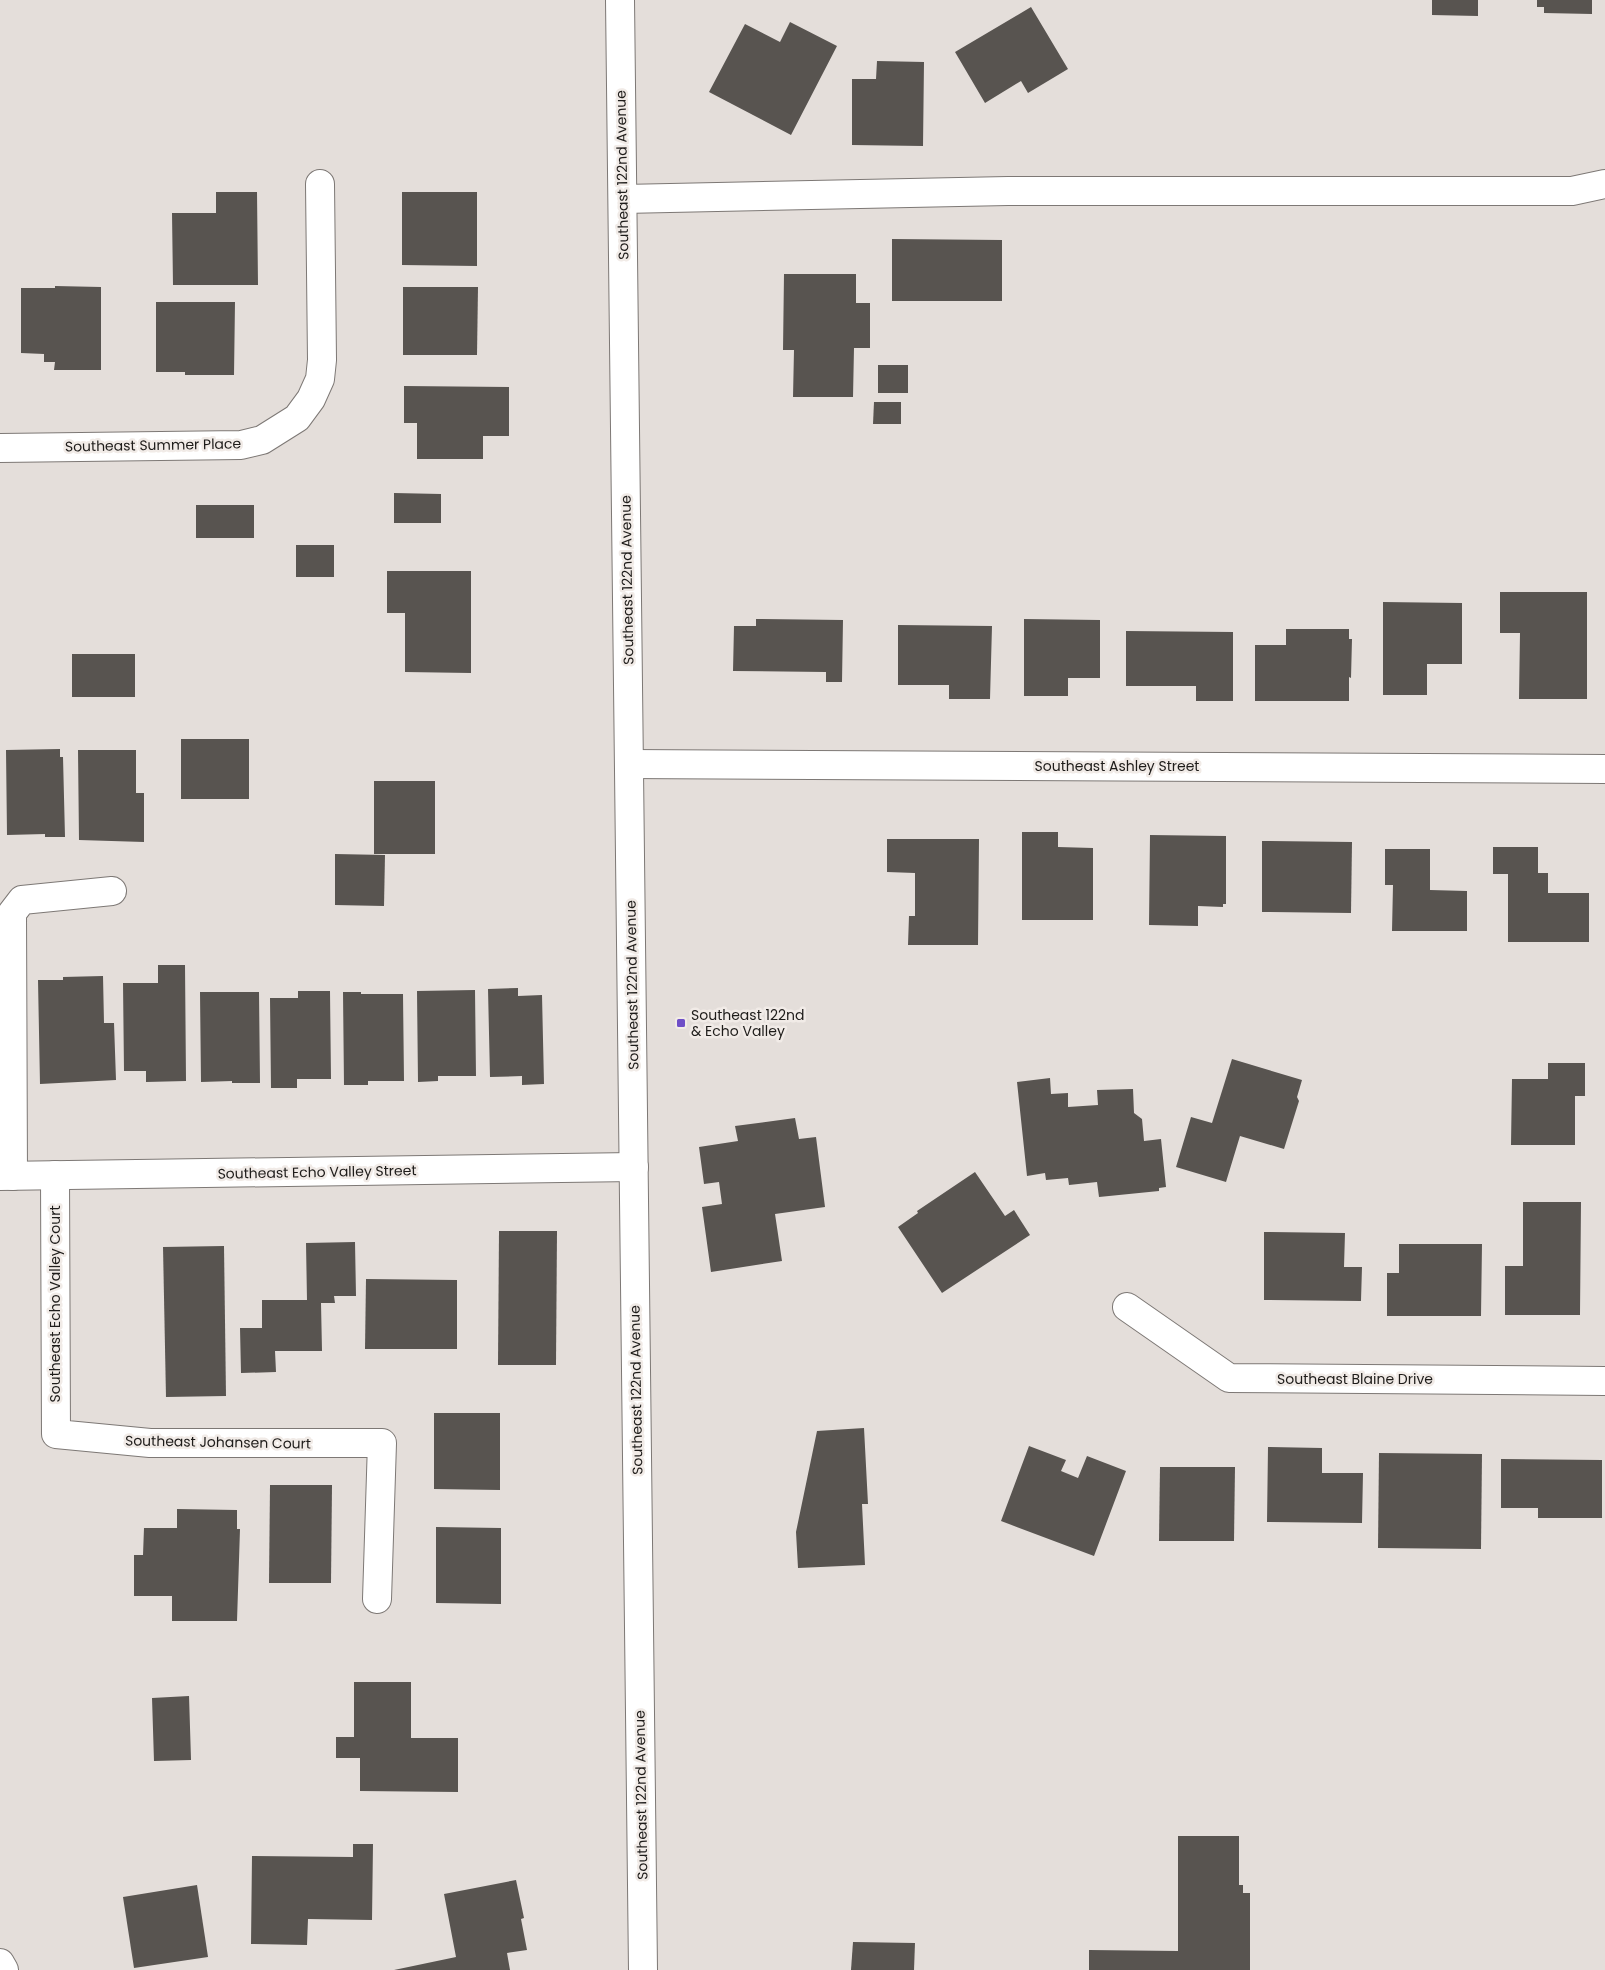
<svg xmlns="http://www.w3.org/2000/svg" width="1605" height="1970" font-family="Poppins,sans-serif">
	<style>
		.building { fill: #585450 }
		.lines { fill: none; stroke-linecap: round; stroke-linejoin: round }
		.minor-casing { stroke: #7d7875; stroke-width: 30 }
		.major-casing { stroke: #7d7875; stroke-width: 30 }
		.minor { stroke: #fff; stroke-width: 28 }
		.major { stroke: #fff; stroke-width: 28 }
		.poi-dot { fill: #6e4ec7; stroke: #f1ebe7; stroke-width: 2 }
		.labels { text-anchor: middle; stroke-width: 5; stroke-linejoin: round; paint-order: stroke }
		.street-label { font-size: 14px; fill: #1e1c1a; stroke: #f1ebe7 }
		.poi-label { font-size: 14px; fill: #1e1c1a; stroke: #f1ebe7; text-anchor: start }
	</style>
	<rect width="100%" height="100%" fill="#e4deda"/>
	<!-- building -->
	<g class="building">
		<polygon points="1432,0 1478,0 1478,16 1432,15"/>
		<polygon points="1537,0 1592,0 1592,14 1544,13 1544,7 1537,7"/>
		<polygon points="1031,7 1068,69 1028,93 1021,81 985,103 955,52"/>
		<polygon points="790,22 837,46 791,135 709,92 745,24 780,42"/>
		<polygon points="877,61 924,62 923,146 852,145 852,79 876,79"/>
		<polygon points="216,192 257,192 258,285 173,285 172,213 216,213"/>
		<polygon points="402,192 477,192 477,266 402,265"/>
		<polygon points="892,239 1002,240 1002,301 892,301"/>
		<polygon points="784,274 856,274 856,303 870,303 870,348 854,348 853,397 793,397 794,350 783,350"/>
		<polygon points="55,286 101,287 101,370 54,370 55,362 44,362 44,354 21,353 21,288 55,288"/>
		<polygon points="403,287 478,287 477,355 403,355"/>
		<polygon points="156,302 235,302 234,375 185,375 185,372 156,372"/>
		<rect x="878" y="365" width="30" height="28"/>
		<polygon points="404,386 509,387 509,436 483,436 483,459 417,459 417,423 404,423"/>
		<polygon points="874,402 901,402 901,424 873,424"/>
		<polygon points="394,493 441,494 441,523 394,523"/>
		<rect x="196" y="505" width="58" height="33"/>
		<rect x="296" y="545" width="38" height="32"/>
		<polygon points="387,571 471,571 471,673 405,672 405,613 387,613"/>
		<polygon points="1500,592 1587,592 1587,699 1519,699 1520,633 1500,633"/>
		<polygon points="1383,602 1462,603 1462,664 1427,664 1427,695 1383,695"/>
		<polygon points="756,619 843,620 842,682 826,682 826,672 733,671 734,626 756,626"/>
		<polygon points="1024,619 1100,620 1100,678 1068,678 1068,696 1024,696"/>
		<polygon points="898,625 992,626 990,699 949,699 949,685 898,685"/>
		<polygon points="1286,629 1349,629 1349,639 1352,639 1351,678 1349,677 1349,701 1255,701 1255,645 1286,645"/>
		<polygon points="1126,631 1233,632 1233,701 1196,701 1196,686 1126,686"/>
		<rect x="72" y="654" width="63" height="43"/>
		<rect x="181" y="739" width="68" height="60"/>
		<polygon points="60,749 60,757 63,757 65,837 45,837 45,834 7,835 6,750"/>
		<polygon points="78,750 136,750 136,793 144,793 144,842 79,840"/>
		<rect x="374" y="781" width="61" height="73"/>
		<polygon points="1022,832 1058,832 1058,847 1093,848 1093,920 1022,920"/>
		<polygon points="1150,835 1226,836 1226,904 1223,904 1223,907 1198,906 1198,926 1149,925"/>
		<polygon points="887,839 979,839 978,945 908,945 909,916 915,916 915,873 887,872"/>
		<polygon points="1262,841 1352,842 1351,913 1262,912"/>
		<polygon points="1493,847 1538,847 1538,873 1548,873 1548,893 1589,893 1589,942 1508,942 1508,874 1493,874"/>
		<polygon points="1385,849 1430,849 1430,890 1467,891 1467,931 1392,931 1393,885 1385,885"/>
		<polygon points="335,854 385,855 384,906 335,905"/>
		<polygon points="158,965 185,965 186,1081 146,1082 146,1071 124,1071 123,983 158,983"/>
		<polygon points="103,976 104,1023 114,1023 116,1080 40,1084 38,980 63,980 63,977"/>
		<polygon points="518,988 518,996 542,995 544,1084 522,1085 522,1076 490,1077 488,989"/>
		<polygon points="475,990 476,1076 438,1076 438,1081 418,1082 417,991"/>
		<polygon points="298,991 330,991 331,1079 297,1079 297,1088 271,1088 270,998 298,998"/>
		<polygon points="200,992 259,992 260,1083 232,1083 232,1081 201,1082"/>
		<polygon points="343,992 361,992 361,994 403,994 404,1081 368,1081 368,1085 344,1085"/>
		<polygon points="1232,1059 1302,1080 1297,1097 1299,1101 1284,1149 1240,1136 1226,1182 1176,1167 1191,1117 1212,1123"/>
		<polygon points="1548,1063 1585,1063 1585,1096 1575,1096 1575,1145 1511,1145 1512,1079 1548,1079"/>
		<polygon points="1050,1078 1051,1094 1068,1093 1068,1107 1098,1105 1097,1090 1133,1089 1134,1113 1142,1119 1144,1141 1161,1139 1166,1187 1159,1188 1159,1191 1099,1197 1097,1182 1069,1185 1068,1178 1046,1180 1045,1173 1027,1176 1017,1082"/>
		<polygon points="795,1118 799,1139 816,1137 825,1207 775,1214 782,1261 711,1272 702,1207 722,1204 719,1182 704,1184 699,1147 738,1141 735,1126"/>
		<polygon points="975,1172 1005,1216 1014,1210 1030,1235 942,1293 898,1227 918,1213 917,1211"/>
		<polygon points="1523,1202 1581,1202 1580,1315 1505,1315 1505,1266 1523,1266"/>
		<polygon points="499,1231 557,1231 556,1365 498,1365"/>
		<polygon points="1264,1232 1345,1233 1344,1267 1362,1267 1361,1301 1264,1300"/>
		<polygon points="355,1242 356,1296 334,1296 335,1303 321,1303 322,1351 275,1351 276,1372 241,1373 240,1328 262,1328 262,1300 307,1300 306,1243"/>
		<polygon points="1399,1244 1482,1244 1481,1316 1387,1316 1387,1273 1399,1273"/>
		<polygon points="224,1246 226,1396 166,1397 163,1247"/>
		<polygon points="366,1279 457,1280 457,1349 365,1349"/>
		<polygon points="434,1413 500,1413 500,1490 434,1489"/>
		<polygon points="864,1428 868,1504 862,1504 865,1565 798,1568 796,1532 817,1431"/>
		<polygon points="1029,1446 1066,1460 1061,1471 1078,1478 1087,1456 1126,1471 1094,1556 1001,1521"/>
		<polygon points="1268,1447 1322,1448 1322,1473 1363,1473 1362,1523 1267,1522"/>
		<polygon points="1379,1453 1482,1454 1481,1549 1378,1548"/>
		<polygon points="1501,1459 1602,1460 1602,1518 1538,1518 1538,1508 1501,1508"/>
		<polygon points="1160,1467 1235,1467 1234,1541 1159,1541"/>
		<polygon points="270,1485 332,1485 331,1583 269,1583"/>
		<polygon points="177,1509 237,1510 237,1529 240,1529 237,1621 172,1621 172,1596 134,1596 134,1555 143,1555 144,1528 177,1528"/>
		<polygon points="436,1527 501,1528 501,1604 436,1603"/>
		<polygon points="354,1682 411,1682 411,1738 458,1738 458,1792 360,1791 360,1758 336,1758 336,1737 354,1737"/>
		<polygon points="189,1696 191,1760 154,1761 152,1698"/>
		<polygon points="1178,1836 1239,1836 1239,1885 1243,1885 1243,1893 1250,1893 1250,1970 1089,1970 1089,1950 1178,1951"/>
		<polygon points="353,1844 373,1844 372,1920 308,1919 307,1945 251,1944 252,1856 353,1857"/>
		<polygon points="516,1880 524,1918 521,1919 527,1950 507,1953 510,1970 394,1970 456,1957 444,1894"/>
		<polygon points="197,1885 208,1957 134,1968 123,1897"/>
		<polygon points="853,1942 915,1943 914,1970 851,1970"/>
	</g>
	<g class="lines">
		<!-- minor casing -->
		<g class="minor-casing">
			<g id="minor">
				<polyline points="623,199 1008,191 1572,191 1605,184"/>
				<polyline points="0,448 241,445 262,440 297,418 311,399 320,379 322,360 320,184"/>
				<polyline points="629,764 1605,769"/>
				<polyline points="55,1175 56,1434 150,1443 382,1443 377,1599"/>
				<polyline points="0,1176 634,1167"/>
				<polyline points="13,1176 12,913 22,900 112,891"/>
				<polyline points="1127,1307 1229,1378 1605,1381"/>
				<polyline points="0,1963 4,1970"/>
			</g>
		</g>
		<!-- major casing -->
		<g class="major-casing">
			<polyline id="major" points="620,0 643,1970"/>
		</g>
		<!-- minor -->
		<use href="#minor" class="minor"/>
		<!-- major -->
		<use href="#major" class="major"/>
	</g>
	<!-- markers -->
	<rect class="poi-dot" x="676" y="1018" width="10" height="10" rx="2.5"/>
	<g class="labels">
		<!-- street labels -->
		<g class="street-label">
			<text transform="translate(622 175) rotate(-91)" y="5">Southeast 122nd Avenue</text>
			<text transform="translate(153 445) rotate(-1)" y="5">Southeast Summer Place</text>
			<text transform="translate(627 580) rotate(-91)" y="5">Southeast 122nd Avenue</text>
			<text x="1117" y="771">Southeast Ashley Street</text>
			<text transform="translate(632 985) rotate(-91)" y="5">Southeast 122nd Avenue</text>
			<text transform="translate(317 1172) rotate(-1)" y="5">Southeast Echo Valley Street</text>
			<text transform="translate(55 1304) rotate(-90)" y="5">Southeast Echo Valley Court</text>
			<text x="1355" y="1384">Southeast Blaine Drive</text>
			<text transform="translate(636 1390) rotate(-91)" y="5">Southeast 122nd Avenue</text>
			<text transform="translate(218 1442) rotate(1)" y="5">Southeast Johansen Court</text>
			<text transform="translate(641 1795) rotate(-91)" y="5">Southeast 122nd Avenue</text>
		</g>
		<!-- poi labels -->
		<g class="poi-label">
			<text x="691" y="1020">Southeast 122nd<tspan x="691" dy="16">&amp; Echo Valley</tspan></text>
		</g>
	</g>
</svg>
